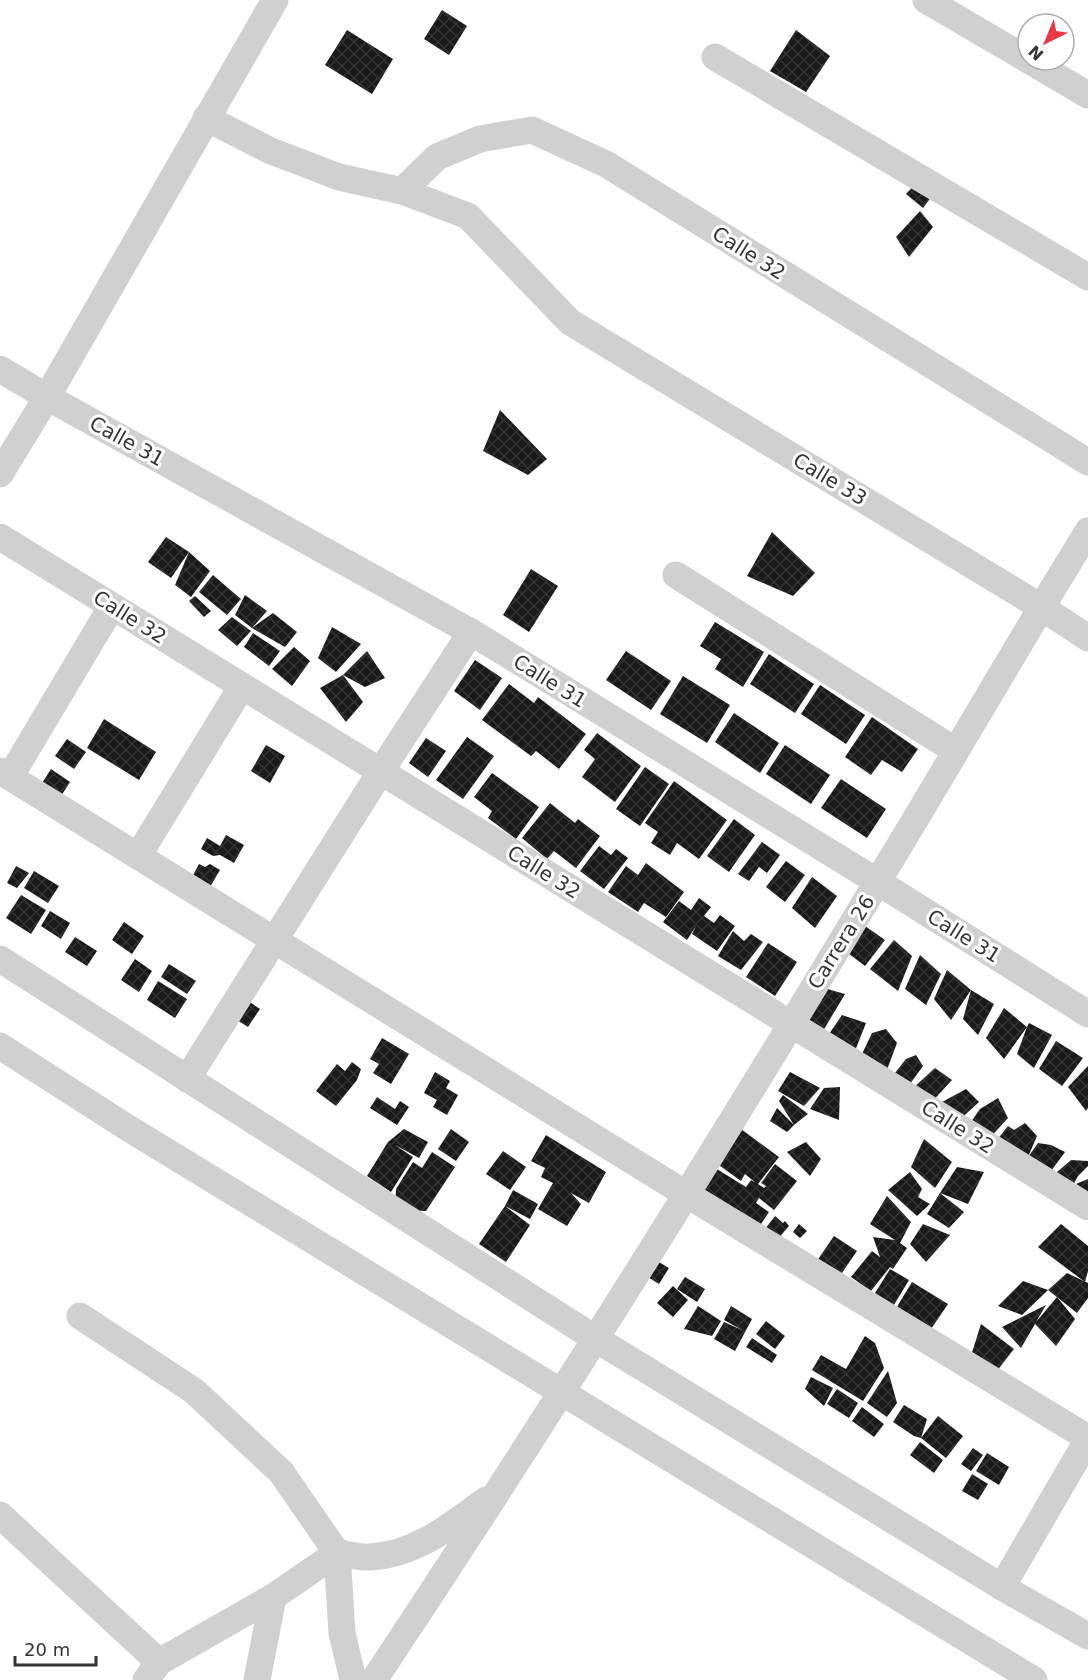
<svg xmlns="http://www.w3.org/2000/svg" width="1088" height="1680" font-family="'DejaVu Sans',sans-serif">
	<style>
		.building { fill: url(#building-cross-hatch) }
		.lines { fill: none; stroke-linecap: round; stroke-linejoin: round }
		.minor { stroke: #d0d0d0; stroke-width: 27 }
		.labels { text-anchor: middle; stroke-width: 6; stroke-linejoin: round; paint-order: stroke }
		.street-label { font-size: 20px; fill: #333; stroke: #fff }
	</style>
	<defs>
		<pattern id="building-cross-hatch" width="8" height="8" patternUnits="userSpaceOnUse" patternTransform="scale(1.5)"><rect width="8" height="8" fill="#1a1a1a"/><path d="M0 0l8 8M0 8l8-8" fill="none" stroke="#333"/></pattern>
	</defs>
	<rect width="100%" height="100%" fill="#fff"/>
	<!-- building -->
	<g class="building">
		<polygon points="442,10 467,26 449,55 424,39"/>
		<polygon points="347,30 393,59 372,94 325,65"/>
		<polygon points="796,30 830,56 806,92 770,71"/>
		<polygon points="918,181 932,196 923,208 906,194"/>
		<polygon points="920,211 933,227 909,257 896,237"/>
		<polygon points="500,410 547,459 528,475 483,451"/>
		<polygon points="772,532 815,573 793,596 747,576"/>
		<polygon points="166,537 189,552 171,578 148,562"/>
		<polygon points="189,552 210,571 191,597 175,585"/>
		<polygon points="531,569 558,586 529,632 503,615"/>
		<polygon points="213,575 241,599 227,615 199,592"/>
		<polygon points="245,595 267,611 252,628 235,615"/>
		<polygon points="195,596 211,611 204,617 189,601"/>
		<polygon points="273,613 297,632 285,647 252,628"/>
		<polygon points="232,617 251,631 237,646 218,630"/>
		<polygon points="715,622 764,652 743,687 715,669 721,659 700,646"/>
		<polygon points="332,627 361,644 336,672 318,658"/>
		<polygon points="253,633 280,651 269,666 244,647"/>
		<polygon points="294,647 310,661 292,686 272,669"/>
		<polygon points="367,651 385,678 365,687 343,675"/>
		<polygon points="626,651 671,681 651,710 606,680"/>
		<polygon points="769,654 814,684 795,713 750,684"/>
		<polygon points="475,660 502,678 480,710 454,691"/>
		<polygon points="343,675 363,702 346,722 320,688"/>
		<polygon points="683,676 730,705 707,743 660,714"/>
		<polygon points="509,684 534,703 538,697 586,734 559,769 536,751 531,756 482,720"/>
		<polygon points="820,685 865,715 846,744 801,714"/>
		<polygon points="734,713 779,743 760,773 715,742"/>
		<polygon points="872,717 918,749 902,772 882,760 871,775 845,757"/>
		<polygon points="104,719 156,752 139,780 87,748"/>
		<polygon points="597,733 641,766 615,802 582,777 595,759 584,750"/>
		<polygon points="467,737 494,756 463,799 436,780"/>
		<polygon points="426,738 446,751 428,777 409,763"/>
		<polygon points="67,739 86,752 74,769 55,756"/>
		<polygon points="266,745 285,756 270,783 251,771"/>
		<polygon points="785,745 830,775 811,804 766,774"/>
		<polygon points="645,767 669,784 640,826 616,809"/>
		<polygon points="51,769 70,782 56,804 37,791"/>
		<polygon points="492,773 539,807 516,839 488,818 492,811 474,797"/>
		<polygon points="841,779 886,809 867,838 821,808"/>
		<polygon points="674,781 727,820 699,859 677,843 670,855 651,843 658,832 645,823"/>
		<polygon points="550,803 575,823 578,819 600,836 576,868 554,851 547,859 522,838"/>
		<polygon points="734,819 755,835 729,872 707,856"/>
		<polygon points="226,835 244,845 234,863 220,855 213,856 201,849 207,838 220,846"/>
		<polygon points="762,842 780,855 767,873 759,867 749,881 738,874"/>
		<polygon points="599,846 611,855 616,849 628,858 604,889 580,871"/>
		<polygon points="786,861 805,875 785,902 766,887"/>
		<polygon points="646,863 684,892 666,917 644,903 638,912 608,892 626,866 638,875"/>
		<polygon points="199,864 205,867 210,864 220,870 210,887 192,877"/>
		<polygon points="16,866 29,873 17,888 7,883"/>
		<polygon points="34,871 59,886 48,903 24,888"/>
		<polygon points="812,877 837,896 815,928 792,908"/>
		<polygon points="21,895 46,910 31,934 6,918"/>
		<polygon points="699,898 711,907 704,916 714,923 720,915 735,926 717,951 692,934 696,926 687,940 663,922 679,901 691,910"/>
		<polygon points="50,911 70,923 61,939 41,926"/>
		<polygon points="858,921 885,940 865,966 840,947"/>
		<polygon points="124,922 144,936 132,954 112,940"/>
		<polygon points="733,931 744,941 751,934 763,942 741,970 718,956"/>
		<polygon points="75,937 97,951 87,966 65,952"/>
		<polygon points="894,940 912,956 898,991 870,969"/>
		<polygon points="768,943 797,962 775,996 746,977"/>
		<polygon points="920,955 941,974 926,1005 905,989"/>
		<polygon points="135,959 152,971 139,992 121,980"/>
		<polygon points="169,964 196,981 187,994 161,977"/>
		<polygon points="947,970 971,990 994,1004 978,1035 963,1019 971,990 951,1020 934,999"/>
		<polygon points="158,981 187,999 175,1018 147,1000"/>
		<polygon points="824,988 845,994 820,1036 797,1018"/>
		<polygon points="244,998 260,1009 248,1027 232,1017"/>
		<polygon points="1004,1008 1027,1027 1029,1023 1052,1035 1034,1068 1017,1054 1027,1027 1004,1059 986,1038"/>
		<polygon points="842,1015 866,1023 853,1056 829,1034"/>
		<polygon points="886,1029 897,1043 885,1075 862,1054 872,1033"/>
		<polygon points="382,1038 409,1054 391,1084 373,1073 379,1064 370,1059"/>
		<polygon points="1056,1041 1083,1058 1062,1086 1039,1069"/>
		<polygon points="916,1055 923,1066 905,1091 891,1078 906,1059"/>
		<polygon points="352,1062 361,1069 357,1080 336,1106 316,1091 337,1064 345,1071"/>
		<polygon points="1088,1066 1088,1108 1086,1111 1068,1087"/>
		<polygon points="935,1068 952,1080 928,1106 912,1089"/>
		<polygon points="435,1072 450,1081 446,1088 458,1095 447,1115 433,1107 437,1100 424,1093"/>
		<polygon points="790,1072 820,1088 804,1106 778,1091"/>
		<polygon points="840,1087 839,1120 810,1109 824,1088"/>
		<polygon points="966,1089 979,1102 955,1124 933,1107"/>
		<polygon points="783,1095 808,1114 794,1125 787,1132 770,1121 777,1108 794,1125 779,1101"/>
		<polygon points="377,1097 395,1109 400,1101 409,1107 397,1125 370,1108"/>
		<polygon points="998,1098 1008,1118 987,1141 966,1129 980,1109"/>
		<polygon points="1025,1123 1037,1136 1028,1157 1038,1143 1051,1145 1065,1152 1049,1174 992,1146 1008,1126 1014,1130"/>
		<polygon points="734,1124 779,1157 758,1184 764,1188 766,1186 761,1183 775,1164 797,1181 774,1210 759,1198 756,1203 769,1212 759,1227 689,1194 707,1163 746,1187 751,1180 756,1183 745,1174 741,1181 709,1158"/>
		<polygon points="404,1129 428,1142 419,1158 395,1145 413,1157 391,1192 367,1176 388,1142"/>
		<polygon points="451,1129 469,1142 456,1161 438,1149"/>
		<polygon points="546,1135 606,1172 589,1203 571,1193 581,1204 567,1226 538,1209 553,1183 541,1177 545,1168 531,1161"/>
		<polygon points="924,1139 952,1162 935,1188 911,1167"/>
		<polygon points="806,1142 821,1159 810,1176 787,1152"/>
		<polygon points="503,1151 526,1167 510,1190 486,1174"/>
		<polygon points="432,1152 455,1167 426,1211 395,1210 396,1189 413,1162 422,1168"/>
		<polygon points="1071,1160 1088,1161 1088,1166 1078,1176 1069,1193 1049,1179"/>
		<polygon points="957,1167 984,1172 968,1204 940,1193 964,1212 949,1228 927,1214 940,1193"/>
		<polygon points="910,1172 922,1189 918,1197 930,1204 917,1216 888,1190"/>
		<polygon points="1088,1179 1088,1195 1076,1184"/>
		<polygon points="513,1190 538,1204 530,1219 505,1206 530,1225 506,1262 479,1244 505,1206"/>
		<polygon points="887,1196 911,1222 900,1243 907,1248 893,1269 890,1267 871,1291 851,1277 872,1251 880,1257 873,1237 895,1240 870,1224"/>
		<polygon points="775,1216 783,1223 785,1221 789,1226 778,1239 765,1229"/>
		<polygon points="799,1224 807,1231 800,1238 793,1232"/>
		<polygon points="923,1224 950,1235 926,1262 910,1244"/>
		<polygon points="1061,1224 1088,1246 1088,1271 1085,1282 1038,1247"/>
		<polygon points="834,1236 857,1251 835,1283 812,1268"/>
		<polygon points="652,1258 669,1268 659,1284 643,1274"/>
		<polygon points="890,1269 909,1280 891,1310 872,1298"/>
		<polygon points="1067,1273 1088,1283 1088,1298 1077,1313 1048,1290"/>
		<polygon points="685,1277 705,1289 697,1302 677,1289"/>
		<polygon points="1023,1281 1048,1290 1022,1315 998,1306"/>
		<polygon points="912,1282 948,1304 929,1332 895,1310"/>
		<polygon points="673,1286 688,1300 673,1317 657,1303"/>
		<polygon points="1057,1297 1075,1319 1056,1346 1035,1324 1021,1348 1002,1327 1046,1305 1036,1322"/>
		<polygon points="698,1306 721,1321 712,1336 684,1329"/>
		<polygon points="731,1306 752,1319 735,1351 714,1339 724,1322 742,1330 724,1320"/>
		<polygon points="766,1321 785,1336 775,1349 756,1334"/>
		<polygon points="981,1324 1014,1349 996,1372 970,1359"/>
		<polygon points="865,1336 875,1343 884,1368 863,1401 812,1370 821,1355 846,1369"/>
		<polygon points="752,1338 777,1355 772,1363 746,1347"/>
		<polygon points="888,1371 897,1403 887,1417 867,1403"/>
		<polygon points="811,1377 833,1388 824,1406 805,1389"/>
		<polygon points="837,1389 858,1403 849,1418 827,1404"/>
		<polygon points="904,1405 927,1419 921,1438 938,1416 963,1436 946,1458 921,1438 914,1436 893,1422"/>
		<polygon points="862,1407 884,1424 874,1437 852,1421"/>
		<polygon points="920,1442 943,1460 934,1473 910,1455"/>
		<polygon points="973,1448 983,1455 971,1471 961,1464"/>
		<polygon points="987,1453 1009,1467 999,1485 976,1471"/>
		<polygon points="972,1474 988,1484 978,1500 962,1491"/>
	</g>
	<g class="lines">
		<!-- minor -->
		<g class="minor">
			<polyline points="926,0 1088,95"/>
			<polyline points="715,57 1088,277"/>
			<polyline points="206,118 271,151 339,177 402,191 468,216 570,322 1041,607 1088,638"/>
			<polyline points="402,191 437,157 480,139 532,130 606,164 1088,462"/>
			<polyline points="0,369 47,397 471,632 878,882 1088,1014"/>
			<polyline points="0,474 47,397 275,0"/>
			<polyline points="0,537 1088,1207"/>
			<polyline points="676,575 956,751"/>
			<polyline points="0,771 686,1194 1088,1438"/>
			<polyline points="10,777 112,606"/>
			<polyline points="138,856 242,686"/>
			<polyline points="0,959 596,1339 1002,1587 1088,1636"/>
			<polyline points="0,1046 128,1128 1034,1680"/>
			<polyline points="187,1079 381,771 471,632"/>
			<polyline points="80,1316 194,1391 281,1472 337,1553 342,1633 353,1680"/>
			<polyline points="0,1515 159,1662"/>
			<polyline points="1002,1587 1088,1439"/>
			<path d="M146,1680L159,1662L273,1597L337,1553C348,1554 360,1558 370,1557C415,1555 451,1526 486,1500"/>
			<polyline points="257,1680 273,1597"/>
			<path d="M374,1680C548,1418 716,1151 878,881C949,765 1016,647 1088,531"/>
		</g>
	</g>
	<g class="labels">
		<!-- street labels -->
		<g class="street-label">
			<text transform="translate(749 253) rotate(32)" y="7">Calle 32</text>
			<text transform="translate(127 441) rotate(29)" y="7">Calle 31</text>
			<text transform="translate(830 479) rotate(31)" y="7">Calle 33</text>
			<text transform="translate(130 617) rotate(32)" y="7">Calle 32</text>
			<text transform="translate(550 681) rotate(32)" y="7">Calle 31</text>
			<text transform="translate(544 872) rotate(32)" y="7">Calle 32</text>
			<text transform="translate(964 936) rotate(32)" y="7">Calle 31</text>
			<text transform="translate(841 942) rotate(-58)" y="7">Carrera 26</text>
			<text transform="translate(958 1127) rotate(32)" y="7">Calle 32</text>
		</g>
	</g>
	<!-- north arrow -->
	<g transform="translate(1046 42) rotate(223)"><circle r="28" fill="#ffffff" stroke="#adadad" stroke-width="1.5"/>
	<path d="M0-4.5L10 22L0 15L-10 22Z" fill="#e63946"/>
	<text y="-9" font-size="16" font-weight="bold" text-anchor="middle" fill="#333333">N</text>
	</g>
	<!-- scale -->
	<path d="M15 1656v9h81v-9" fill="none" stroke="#333333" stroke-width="3"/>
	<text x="24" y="1656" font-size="18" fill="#333333" stroke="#ffffff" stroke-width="4.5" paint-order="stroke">20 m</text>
</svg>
